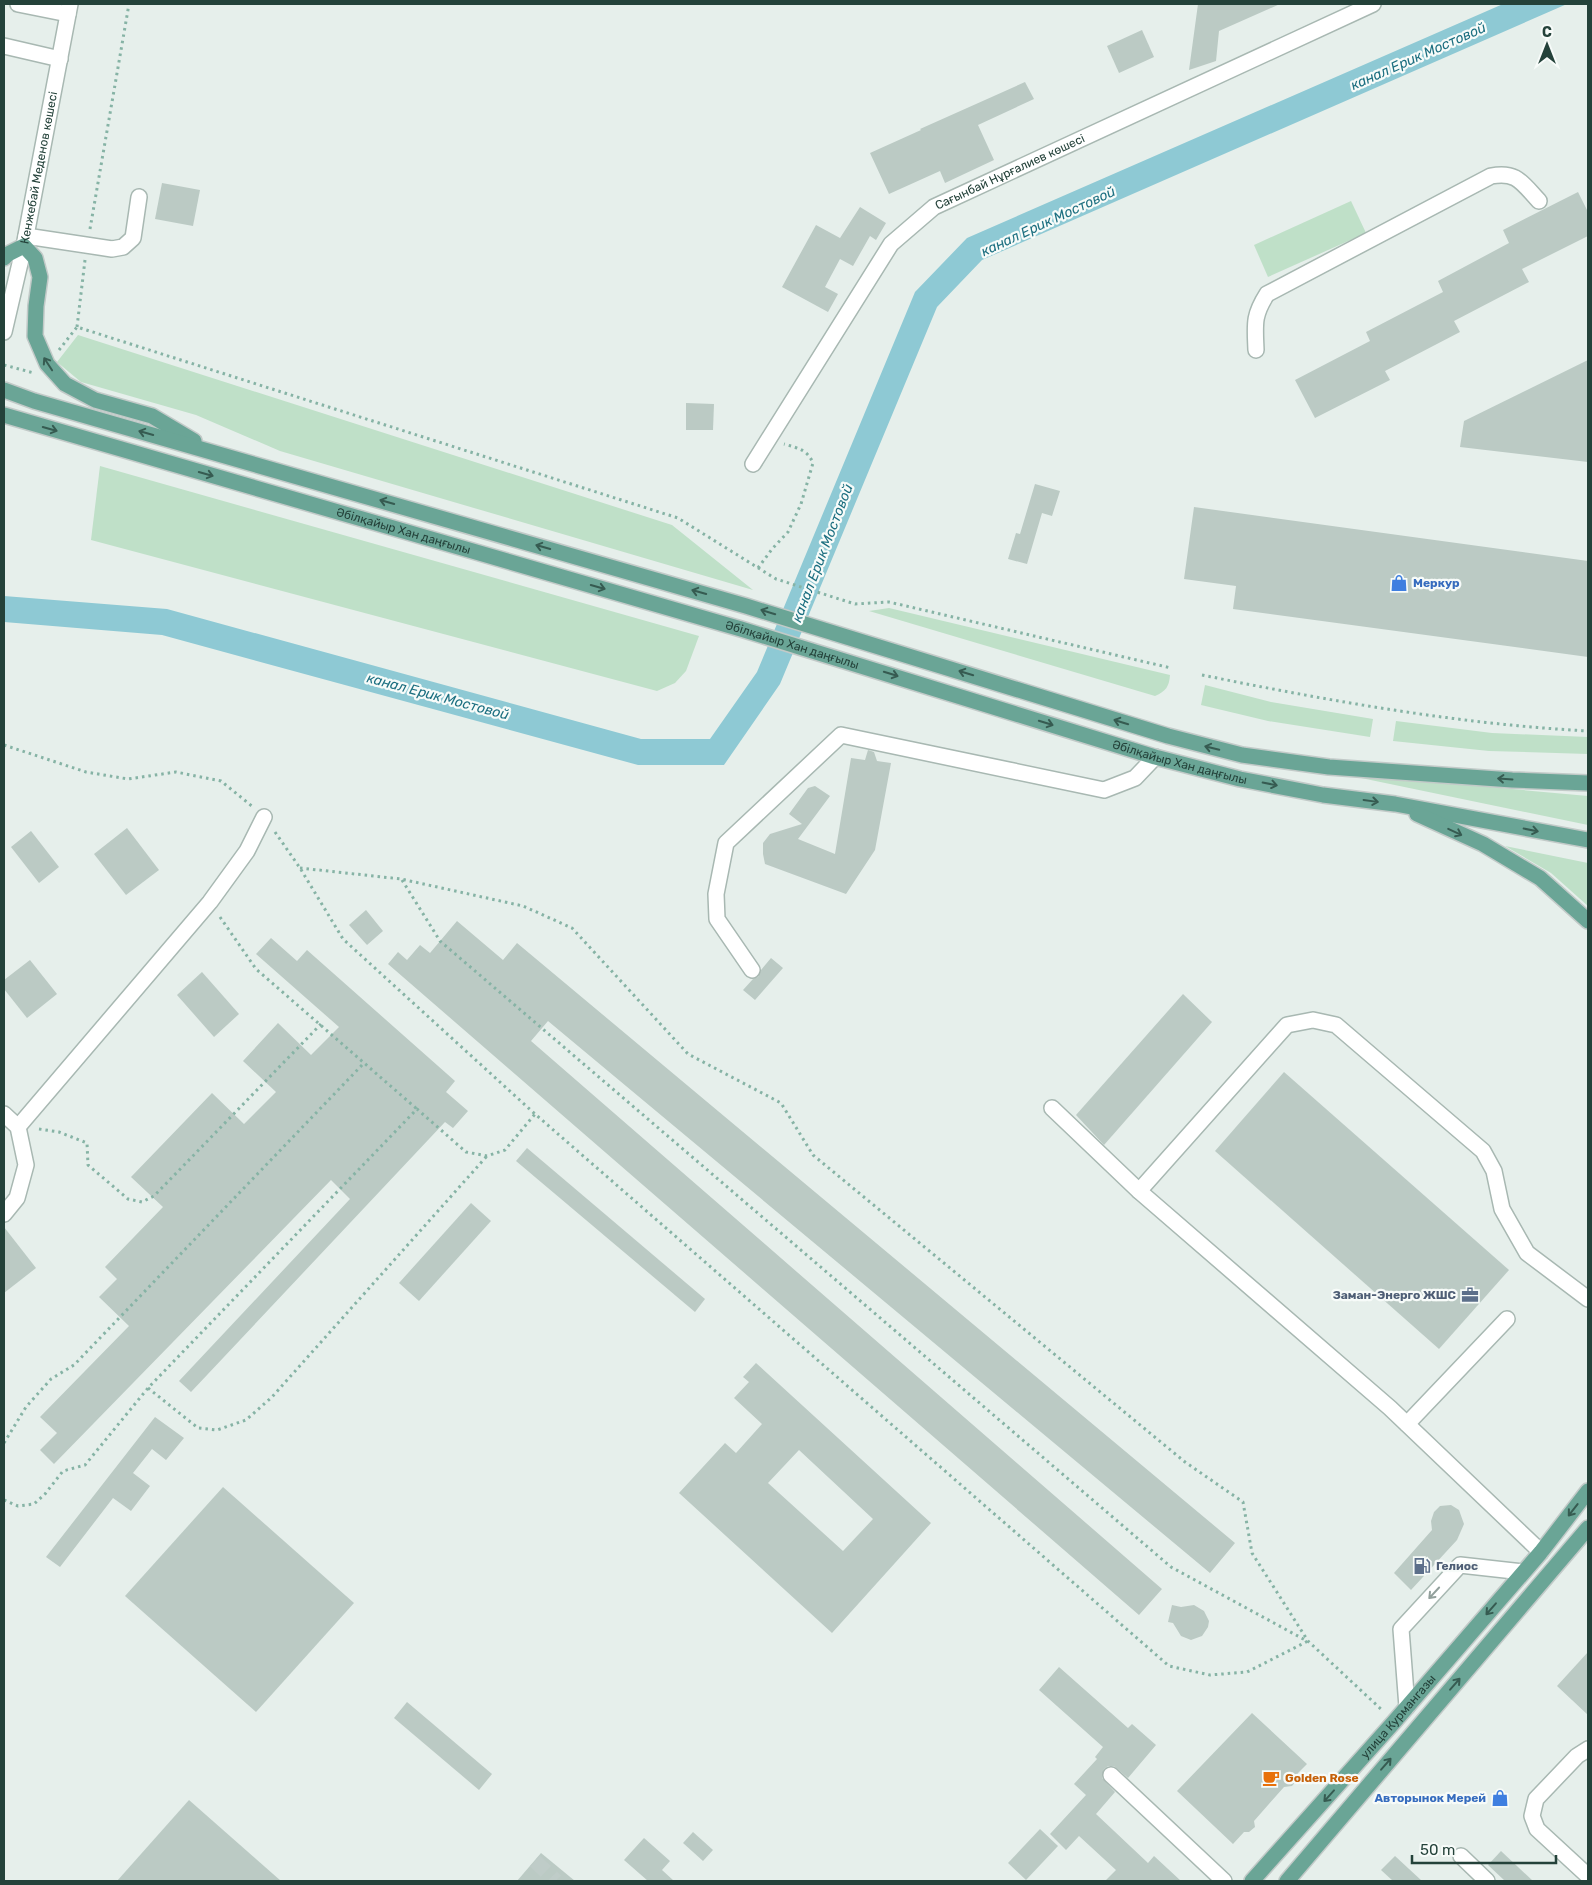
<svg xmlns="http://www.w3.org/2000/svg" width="1592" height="1885" font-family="Rubik,sans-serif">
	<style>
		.green { fill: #bfe0c8 }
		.water { fill: #8ec9d4 }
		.building { fill: #bbcac4; fill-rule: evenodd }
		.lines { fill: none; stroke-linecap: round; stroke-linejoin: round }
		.minor-tunnel { stroke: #bfccc8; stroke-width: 15; stroke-dasharray: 15 8; stroke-linecap: butt }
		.minor-casing { stroke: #a8b8b2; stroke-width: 18 }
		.major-casing { stroke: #c2cac8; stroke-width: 18 }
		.path { stroke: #86b3a5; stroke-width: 3; stroke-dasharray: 2.5 4; stroke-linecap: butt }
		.minor { stroke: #fff; stroke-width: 15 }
		.major { stroke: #6aa596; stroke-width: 15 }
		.oneway { stroke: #365b51 }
		.oneway2 { stroke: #92a09c }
		.labels { text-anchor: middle; stroke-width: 4.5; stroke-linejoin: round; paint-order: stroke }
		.street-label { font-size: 12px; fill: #24423a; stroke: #f7fbf9 }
		.shop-label { font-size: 12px; font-weight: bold; fill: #366cbe; stroke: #f7fbf9; text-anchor: start }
		.service-label { font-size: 12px; font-weight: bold; fill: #4e5e75; stroke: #f7fbf9; text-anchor: end }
		.food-label { font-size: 12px; font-weight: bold; fill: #c56008; stroke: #f7fbf9; text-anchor: start }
		.water-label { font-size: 14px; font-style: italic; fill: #1c6f80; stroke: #f7fbf9 }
	</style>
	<rect width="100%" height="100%" fill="#e6efeb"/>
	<!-- green -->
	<g class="green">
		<polygon points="1351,201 1366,233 1268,277 1254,245"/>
		<polygon points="78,335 672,525 753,590 280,451 196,415 81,382 57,362"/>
		<polygon points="100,466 699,636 686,671 675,683 657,691 91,540"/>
		<path d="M889,608L1170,675C1169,687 1166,691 1155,696L869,611Z"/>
		<polygon points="1205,685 1271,702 1373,719 1370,737 1268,721 1201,705"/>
		<polygon points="1396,721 1492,733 1588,737 1588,754 1489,751 1393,741"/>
		<polygon points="1337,773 1588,796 1588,825"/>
		<polygon points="1505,846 1588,863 1588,906 1551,873"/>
	</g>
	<!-- water -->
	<polygon class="water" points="1503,4 1567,4 982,260 937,307 780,684 724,765 638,765 162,635 4,622 4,596 167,609 641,739 710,739 757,672 915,292 967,238"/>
	<!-- building -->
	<g class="building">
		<polygon points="1198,4 1280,4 1219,31 1216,61 1189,70"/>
		<polygon points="1142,30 1154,57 1119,73 1107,46"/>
		<polygon points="1025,82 1034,99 978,125 994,160 945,183 940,171 889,194 870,153 921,130 920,129"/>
		<polygon points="162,183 200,190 193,226 155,219"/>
		<polygon points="1578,192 1588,212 1588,236 1522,269 1529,282 1454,321 1460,332 1385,371 1390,380 1315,418 1295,380 1370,341 1366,332 1443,292 1438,281 1509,243 1503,230"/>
		<polygon points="860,207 886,223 876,240 870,236 853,266 840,259 825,287 838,294 828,312 782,287 816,225 840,238"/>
		<polygon points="1588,360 1588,462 1460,447 1464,421"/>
		<polygon points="686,403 714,404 713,430 686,430"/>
		<polygon points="1035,484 1060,491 1052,516 1042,513 1027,564 1008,559 1016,533 1020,534"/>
		<polygon points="1194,507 1588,561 1588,657 1233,609 1236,586 1184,579"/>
		<polygon points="868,750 874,752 877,761 891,763 875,850 846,894 765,864 763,854 763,843 770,834 802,824 789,814 808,788 815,786 830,796 798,839 835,854 851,758 865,760"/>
		<polygon points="127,828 159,870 126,895 94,854"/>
		<polygon points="31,831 59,867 39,883 11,847"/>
		<polygon points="366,910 383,931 367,945 349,925"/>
		<polygon points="457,921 503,960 517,943 1235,1543 1210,1573 548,1021 531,1041 1162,1589 1139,1615 388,964 398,952 407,960 420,945 430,953"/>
		<polygon points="271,938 297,961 307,950 455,1081 446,1092 468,1111 453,1128 445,1122 191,1392 179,1381 350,1199 331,1180 54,1464 40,1450 57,1433 40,1417 129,1326 99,1297 117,1279 105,1267 163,1207 131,1177 212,1093 244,1124 276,1092 243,1061 278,1023 311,1055 339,1027 256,954"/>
		<polygon points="771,958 783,968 755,1000 743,990 753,979 758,977 761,970"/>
		<polygon points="30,960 57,994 27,1018 4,989 4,980"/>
		<polygon points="202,972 239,1014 214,1037 177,995"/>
		<polygon points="1183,994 1212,1022 1104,1145 1076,1115"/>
		<polygon points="1284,1072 1509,1270 1439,1349 1215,1151"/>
		<polygon points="527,1148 705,1299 695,1312 516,1161"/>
		<polygon points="471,1203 491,1221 419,1301 399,1283"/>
		<polygon points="4,1227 36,1268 4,1293"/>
		<path d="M756,1363L931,1523L832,1633L679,1493L725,1443L736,1453L762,1424L734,1398L749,1382L743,1377ZM799,1450L873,1519L843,1551L768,1483Z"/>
		<polygon points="155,1417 184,1438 166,1460 152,1449 133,1473 150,1486 131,1511 113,1498 60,1567 46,1557"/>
		<polygon points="223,1487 354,1603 256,1712 125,1596"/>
		<polygon points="1451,1505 1459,1510 1464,1524 1457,1540 1411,1590 1394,1573 1432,1530 1431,1521 1434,1512 1440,1506"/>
		<polygon points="1172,1605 1181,1607 1194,1605 1204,1611 1209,1621 1208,1627 1202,1636 1191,1640 1181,1636 1173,1623 1168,1622"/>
		<polygon points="1588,1652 1588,1715 1557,1686"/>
		<polygon points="1059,1667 1128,1728 1132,1724 1156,1745 1128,1778 1114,1766 1108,1766 1104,1769 1102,1778 1115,1792 1096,1814 1148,1863 1154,1856 1181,1881 1105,1881 1116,1870 1079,1836 1066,1850 1050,1834 1086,1795 1074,1784 1097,1759 1095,1757 1103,1747 1039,1690"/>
		<polygon points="407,1702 492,1774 479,1790 394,1718"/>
		<polygon points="1252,1713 1307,1764 1298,1773 1298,1779 1292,1786 1284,1787 1254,1821 1255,1827 1249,1832 1244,1832 1233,1844 1177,1791"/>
		<polygon points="189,1800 281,1881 117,1881"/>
		<polygon points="1040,1829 1058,1846 1026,1880 1008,1863"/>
		<polygon points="693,1832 713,1850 703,1861 683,1843"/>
		<polygon points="644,1838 670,1861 662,1870 674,1881 648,1881 624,1860"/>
		<polygon points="1501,1851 1533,1881 1505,1881 1488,1865"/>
		<polygon points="541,1853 575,1881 517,1881"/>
		<polygon points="1395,1856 1422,1881 1393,1881 1381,1870"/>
	</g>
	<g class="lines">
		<!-- minor-tunnel -->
		<polyline class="minor-tunnel" points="535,1861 556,1881"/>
		<!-- minor casing -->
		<g class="minor-casing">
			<g id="minor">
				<polyline points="18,4 68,14"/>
				<polyline points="4,46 60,59"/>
				<polyline points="26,236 112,249 123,247 133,238 139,197"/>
				<path id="s1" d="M4,332L24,246L70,4"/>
				<path d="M1256,350C1255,324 1253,316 1267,294L1491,176C1517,171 1522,183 1539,201"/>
				<path id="s2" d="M753,464L891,244L934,207L1373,4"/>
				<polyline points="752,970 717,919 716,894 726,843 841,735 1104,790 1135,778 1155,757"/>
				<polyline points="1052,1108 1139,1191 1390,1408 1541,1552"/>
				<polyline points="4,1114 18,1127 26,1165 17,1198 4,1214"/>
				<polyline points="18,1127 210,902 247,851 264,817"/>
				<polyline points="1139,1191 1287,1025 1313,1020 1336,1025 1483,1151 1494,1171 1502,1209 1527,1253 1588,1299"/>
				<polyline points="1407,1424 1507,1319"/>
				<polyline points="1407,1707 1401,1629 1460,1565 1523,1572"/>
				<polyline points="1588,1749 1577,1756 1536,1799 1532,1816 1537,1829 1588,1876"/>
				<polyline points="1111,1775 1224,1881"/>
				<polyline points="1461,1856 1487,1881"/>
			</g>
		</g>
		<!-- major casing -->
		<g class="major-casing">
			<g id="major">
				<polyline points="4,258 8,254 24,246 35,258 40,277 36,306 35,336 47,364 65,384 95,400 152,416 194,441"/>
				<polyline points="4,390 34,401 746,606 1168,736 1242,755 1329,767 1512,780 1588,783"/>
				<path id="s3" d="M4,415L741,629L1155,757L1240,779L1323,795L1395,804L1588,840"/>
				<polyline points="1417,814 1483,844 1540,878 1588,921"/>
				<path id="s4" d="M1252,1881L1394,1722L1541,1552L1588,1491"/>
				<polyline points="1287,1881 1588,1528"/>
			</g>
		</g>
		<!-- path -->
		<g class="path">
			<polyline points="90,229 129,4"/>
			<polyline points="77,327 85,260"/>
			<polyline points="59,350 77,327 678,518 776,579 855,604 889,602 1171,668"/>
			<polyline points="4,365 34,373"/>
			<path d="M758,568L772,549L788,532L801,504L813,463C807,449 797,448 784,444"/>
			<path d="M1202,675C1330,701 1458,724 1588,731"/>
			<polyline points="4,745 86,772 128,779 176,772 221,781 253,807"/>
			<polyline points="275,832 300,868 343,939 535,1114 1169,1666 1210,1675 1247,1672 1308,1641"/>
			<polyline points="300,868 401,879 523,906 572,928 688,1054 781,1103 813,1155 1185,1462 1243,1502 1252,1553 1308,1641 1383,1711"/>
			<polyline points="402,880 440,941 1171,1567 1307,1641"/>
			<polyline points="220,917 256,969 417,1109"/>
			<polyline points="39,1129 59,1132 87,1143 88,1165 128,1199 142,1202 154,1196 321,1024"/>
			<polyline points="148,1388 198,1428 217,1430 246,1420 272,1397 487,1156"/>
			<polyline points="4,1443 26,1407 51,1379 74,1365 364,1063"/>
			<polyline points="4,1500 18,1506 34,1504 45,1494 63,1471 85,1465 148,1388 417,1109 466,1152 487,1156 505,1150 535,1114"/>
		</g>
		<!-- minor -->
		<use href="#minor" class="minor"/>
		<!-- major -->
		<use href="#major" class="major"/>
	</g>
	<!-- one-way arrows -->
	<defs><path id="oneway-shaft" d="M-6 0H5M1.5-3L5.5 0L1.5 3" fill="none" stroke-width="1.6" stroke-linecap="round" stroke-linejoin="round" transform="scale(1.25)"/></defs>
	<g class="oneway">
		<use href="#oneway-shaft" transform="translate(48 364) rotate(-123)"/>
		<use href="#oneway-shaft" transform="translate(50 429) rotate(16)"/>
		<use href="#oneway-shaft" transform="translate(146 433) rotate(-164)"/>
		<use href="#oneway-shaft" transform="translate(206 474) rotate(16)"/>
		<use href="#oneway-shaft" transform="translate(387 502) rotate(-164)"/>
		<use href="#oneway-shaft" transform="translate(543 547) rotate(-164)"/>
		<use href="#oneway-shaft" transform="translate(598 587) rotate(16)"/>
		<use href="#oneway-shaft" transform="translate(699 592) rotate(-164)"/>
		<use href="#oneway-shaft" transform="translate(768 612) rotate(-163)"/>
		<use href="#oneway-shaft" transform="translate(966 673) rotate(-163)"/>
		<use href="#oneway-shaft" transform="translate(891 674) rotate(17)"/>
		<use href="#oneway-shaft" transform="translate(1121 722) rotate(-163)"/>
		<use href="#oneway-shaft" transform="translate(1046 723) rotate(17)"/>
		<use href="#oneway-shaft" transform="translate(1212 748) rotate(-166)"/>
		<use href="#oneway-shaft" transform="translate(1505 779) rotate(-176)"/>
		<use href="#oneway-shaft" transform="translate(1270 784) rotate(11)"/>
		<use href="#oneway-shaft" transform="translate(1371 801) rotate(8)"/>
		<use href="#oneway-shaft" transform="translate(1531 830) rotate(11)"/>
		<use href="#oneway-shaft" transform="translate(1455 832) rotate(25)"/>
		<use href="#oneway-shaft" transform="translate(1573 1510) rotate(128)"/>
		<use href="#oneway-shaft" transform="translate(1491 1609) rotate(131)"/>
		<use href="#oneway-shaft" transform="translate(1455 1684) rotate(-49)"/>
		<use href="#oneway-shaft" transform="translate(1386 1764) rotate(-49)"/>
		<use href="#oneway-shaft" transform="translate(1329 1796) rotate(132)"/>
	</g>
	<use class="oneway2" href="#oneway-shaft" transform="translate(1434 1593) rotate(133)"/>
	<!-- icons -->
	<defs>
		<g id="shop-bare" transform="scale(1.35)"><path d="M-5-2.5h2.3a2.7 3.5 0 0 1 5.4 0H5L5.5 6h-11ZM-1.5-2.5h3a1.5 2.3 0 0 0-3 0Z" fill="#3f7fe0" stroke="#f7fbf9" stroke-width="2.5" paint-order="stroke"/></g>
		<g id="office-bare" transform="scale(1.35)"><path d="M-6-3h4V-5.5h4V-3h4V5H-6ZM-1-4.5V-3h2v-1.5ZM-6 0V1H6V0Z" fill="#5c6f8a" stroke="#f7fbf9" stroke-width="2.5" paint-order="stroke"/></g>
		<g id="fuel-bare" transform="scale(1.35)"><path d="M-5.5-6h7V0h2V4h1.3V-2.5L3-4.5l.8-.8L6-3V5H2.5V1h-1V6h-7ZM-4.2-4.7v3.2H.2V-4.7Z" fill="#5c6f8a" stroke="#f7fbf9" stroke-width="2.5" paint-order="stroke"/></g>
		<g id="cafe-bare" transform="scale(1.35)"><path d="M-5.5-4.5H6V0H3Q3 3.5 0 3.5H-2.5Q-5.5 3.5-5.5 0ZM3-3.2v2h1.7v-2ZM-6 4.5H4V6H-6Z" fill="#e8710a" stroke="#f7fbf9" stroke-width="2.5" paint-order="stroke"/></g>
	</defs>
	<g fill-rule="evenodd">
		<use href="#shop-bare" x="1399" y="583"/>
		<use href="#office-bare" x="1470" y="1295"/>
		<use href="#fuel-bare" x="1422" y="1566"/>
		<use href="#cafe-bare" x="1271" y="1778"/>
		<use href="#shop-bare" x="1500" y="1798"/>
	</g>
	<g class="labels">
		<!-- street labels -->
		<g class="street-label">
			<text dy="4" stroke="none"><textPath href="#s1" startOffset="168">Кенжебай Меденов көшесі</textPath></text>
			<text dy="4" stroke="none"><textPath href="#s2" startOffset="400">Сағынбай Нұрғалиев көшесі</textPath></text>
			<text dy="4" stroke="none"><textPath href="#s3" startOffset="416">Әбілқайыр Хан даңғылы</textPath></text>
			<text dy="4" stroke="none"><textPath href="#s3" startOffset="821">Әбілқайыр Хан даңғылы</textPath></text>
			<text dy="4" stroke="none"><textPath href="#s3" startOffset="1226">Әбілқайыр Хан даңғылы</textPath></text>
			<text dy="4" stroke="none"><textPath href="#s4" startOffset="220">улица Курмангазы</textPath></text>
		</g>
		<!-- shop labels -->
		<g class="shop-label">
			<text x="1413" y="587">Меркур</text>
			<text x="1486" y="1802" text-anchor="end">Авторынок Мерей</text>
		</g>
		<!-- service labels -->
		<g class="service-label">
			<text x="1456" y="1299">Заман-Энерго ЖШС</text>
			<text x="1436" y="1570" text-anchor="start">Гелиос</text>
		</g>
		<!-- food labels -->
		<g class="food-label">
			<text x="1285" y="1782">Golden Rose</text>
		</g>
		<!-- water labels -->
		<g class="water-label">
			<text transform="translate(1418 56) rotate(-24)" y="5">канал Ерик Мостовой</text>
			<text transform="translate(1048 221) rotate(-25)" y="5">канал Ерик Мостовой</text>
			<text transform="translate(822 553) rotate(-69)" y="5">канал Ерик Мостовой</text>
			<text transform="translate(438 696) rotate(15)" y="5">канал Ерик Мостовой</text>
		</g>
	</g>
	<!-- border -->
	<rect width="1592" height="1885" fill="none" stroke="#24423a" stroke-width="10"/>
	<!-- north arrow -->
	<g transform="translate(1547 45)" stroke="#f7fbf9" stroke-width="4" paint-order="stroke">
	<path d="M0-4L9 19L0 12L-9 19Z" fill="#24423a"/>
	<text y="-8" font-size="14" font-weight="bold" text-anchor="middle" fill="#24423a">С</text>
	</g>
	<!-- scale -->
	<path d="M1412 1855v8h144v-8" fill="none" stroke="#24423a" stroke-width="2.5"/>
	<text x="1420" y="1855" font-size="15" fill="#24423a" stroke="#f7fbf9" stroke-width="4" paint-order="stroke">50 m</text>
</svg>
